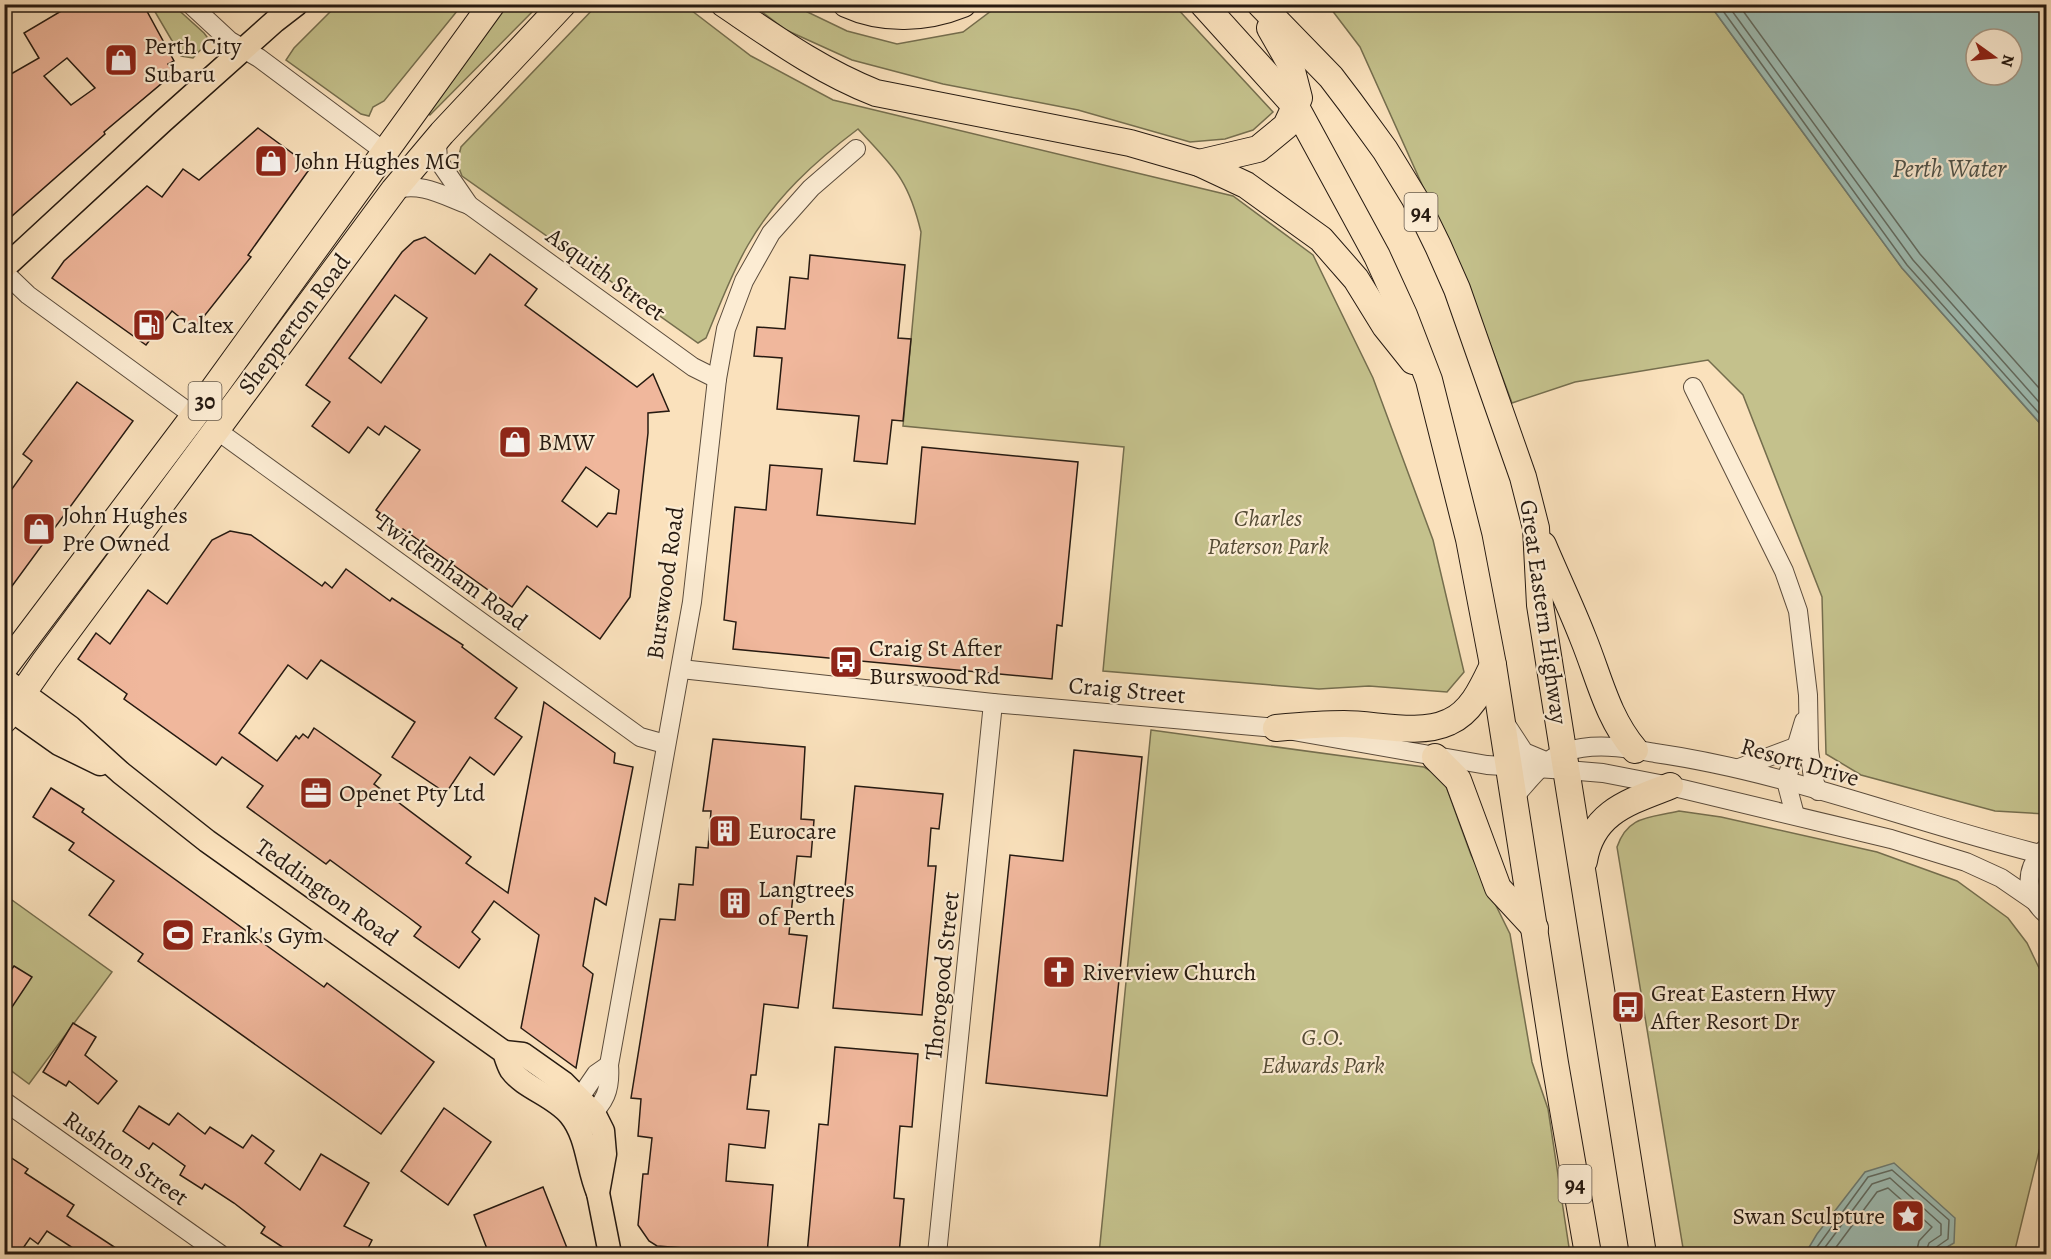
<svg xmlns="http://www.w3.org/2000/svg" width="2051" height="1259" font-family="Alegreya,serif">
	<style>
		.green { fill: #c4c18c; stroke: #756e4e; stroke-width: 1.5 }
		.water { fill: #9ebdb4; stroke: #6e7c73; stroke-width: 1.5; fill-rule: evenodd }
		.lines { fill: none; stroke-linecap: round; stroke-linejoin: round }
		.shore { stroke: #626c62; stroke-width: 1.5 }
		.building { fill: #f0b79c; stroke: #261a11; stroke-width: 1.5; fill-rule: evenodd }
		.minor-casing { stroke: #5b4c3c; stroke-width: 20 }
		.major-casing { stroke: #261a11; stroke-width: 25 }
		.highway-casing { stroke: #261a11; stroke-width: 28 }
		.minor { stroke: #fcecd3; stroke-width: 18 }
		.major { stroke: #fae1bc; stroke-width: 22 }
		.highway { stroke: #fae1bc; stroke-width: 26 }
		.labels { text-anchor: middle; stroke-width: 4.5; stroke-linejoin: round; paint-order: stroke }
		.shield { fill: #fcecd3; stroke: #66594b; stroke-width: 1.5 }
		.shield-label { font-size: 22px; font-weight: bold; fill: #261a11 }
		.poi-label { font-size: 24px; fill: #261a11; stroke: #fcecd3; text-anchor: start }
		.street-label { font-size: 24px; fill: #261a11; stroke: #fcecd3 }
		.park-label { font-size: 24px; font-style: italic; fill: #554c36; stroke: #fcecd3 }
		.water-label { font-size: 26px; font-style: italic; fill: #50534a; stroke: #fcecd3 }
	</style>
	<rect width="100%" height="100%" fill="#fae1bc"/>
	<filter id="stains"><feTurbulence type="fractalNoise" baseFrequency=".00333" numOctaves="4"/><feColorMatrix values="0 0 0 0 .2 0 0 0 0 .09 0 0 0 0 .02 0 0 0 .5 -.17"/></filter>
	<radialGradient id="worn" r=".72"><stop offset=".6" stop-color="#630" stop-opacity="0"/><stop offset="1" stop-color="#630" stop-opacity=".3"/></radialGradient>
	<!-- green -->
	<g class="green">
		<path d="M683,4L751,56L833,100L1233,196L1313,255L1373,378L1433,540L1464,672L1447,692L1369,686L1319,689L1103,671L1124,447L903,426L921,232C908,178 894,168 858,129C814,162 775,198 748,245C731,274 719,307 706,338L698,343L462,176L457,163L461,147L597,5Z"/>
		<polygon points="151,5 173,5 204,33 207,37 206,44 193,58 181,56"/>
		<polygon points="337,5 337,4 462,5 384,101 373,107 369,116 361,114 286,60 294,48"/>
		<polygon points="503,5 539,5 430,115 428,110"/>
		<polygon points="753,5 793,5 847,31 897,44 963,32 999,5 1174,5 1273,112 1253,130 1225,139 1190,142 1078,110 943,84 852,60 786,30"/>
		<polygon points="1328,5 1710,5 1902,268 2046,430 2046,814 1995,811 1861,775 1826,754 1822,597 1743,395 1708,360 1575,382 1512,403 1473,298 1360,47"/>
		<polygon points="1151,730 1424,767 1443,778 1471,855 1510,934 1532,1062 1548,1109 1570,1254 1099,1254"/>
		<path d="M1679,811L1721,817L1877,852L1957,881L2008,918L2027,943L2041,972L2046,1096L2042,1139L2014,1254H1684L1617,847C1628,815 1650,818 1679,811Z"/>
		<polygon points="5,895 112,972 29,1084 5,1066"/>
	</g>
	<!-- water -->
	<g class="water">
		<path d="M1710,5H2046V430L1902,268ZM1976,39H2012V75H1976Z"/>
		<polygon points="1894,1163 1955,1218 1954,1243 1935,1254 1805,1254 1817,1234 1865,1172"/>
	</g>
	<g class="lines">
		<!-- shore -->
		<g class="shore">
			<polyline points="1718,4 1907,265 2046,421"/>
			<polyline points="1727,4 1913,260 2046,410"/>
			<polyline points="1738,4 1920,254 2046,396"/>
			<polyline points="1812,1254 1868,1177 1892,1170 1949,1220 1948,1239 1935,1248 1933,1254"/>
			<polyline points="1820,1254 1872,1184 1890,1178 1941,1224 1941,1235 1929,1243 1925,1254"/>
			<polyline points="1831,1254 1877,1192 1888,1188 1932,1227 1919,1241 1916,1254"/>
		</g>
	</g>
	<!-- building -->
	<g class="building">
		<path d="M73,4H143L174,61L168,64L174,73L104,132L105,134L4,223V78L39,58L24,33ZM67,58L95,88L71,105L44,76Z"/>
		<polygon points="258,128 311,167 248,255 251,257 194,329 172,311 146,345 52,278 64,261 147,186 162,197 183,169 199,180"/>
		<path d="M425,237L475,274L490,254L537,289L525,305L637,387L653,374L669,411L648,413V433L630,597L600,639L527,586L512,607L403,529L400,534L377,517L380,513L376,510L420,450L385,426L379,435L368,427L349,453L312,426L330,402L306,385L402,252L414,241ZM395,295L427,318L381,383L349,358ZM586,467L619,490L616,514L608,513L597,527L562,501Z"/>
		<polygon points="810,255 905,265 898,338 911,339 903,421 892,420 887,464 854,461 859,416 777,409 782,358 754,356 757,327 785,329 790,277 808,279"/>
		<polygon points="77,382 133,421 4,597 4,483 12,489 32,461 23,454"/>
		<polygon points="922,447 1078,462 1062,626 1057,625 1052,679 733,649 736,622 724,620 735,507 766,510 770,465 822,469 817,515 915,524"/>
		<polygon points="230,531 251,535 322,586 325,582 332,588 346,569 390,601 392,598 463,645 462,647 517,688 495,718 522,737 494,775 470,757 446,793 392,757 415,722 321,660 307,679 288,665 239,733 277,761 296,736 299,739 303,734 308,738 314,728 381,775 374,784 471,857 466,863 508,893 544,702 615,753 614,763 633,767 606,905 595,898 583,966 593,974 576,1068 521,1028 539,935 494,901 472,932 480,939 459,968 414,936 421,927 408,917 330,860 326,864 247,807 263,786 222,757 216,765 124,699 127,694 78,659 96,633 110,644 148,590 167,604 212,540"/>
		<polygon points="713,739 805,747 801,819 814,820 811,857 797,856 789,934 807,936 798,1008 764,1004 756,1075 751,1075 747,1109 769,1111 765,1148 729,1144 726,1181 773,1185 767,1254 657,1246 649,1241 638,1225 643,1174 648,1174 652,1138 638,1136 641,1099 631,1098 660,919 675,920 679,884 693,885 696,847 708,848 711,811 703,811"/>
		<polygon points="1074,750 1142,757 1107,1096 986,1083 1010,855 1063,861"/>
		<polygon points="855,786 943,794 939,829 931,828 928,866 936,866 922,1015 833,1008"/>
		<polygon points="51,788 84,809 82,812 324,987 327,983 434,1062 381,1134 138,961 143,954 89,915 114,881 69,850 74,843 33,817"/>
		<polygon points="14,966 32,977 4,1019 4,980"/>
		<polygon points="73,1023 96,1037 85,1055 117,1081 98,1104 69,1081 66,1086 43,1072"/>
		<polygon points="835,1047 918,1054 912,1127 900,1126 894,1198 904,1199 899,1254 807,1254 819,1124 828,1125"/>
		<polygon points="139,1106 169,1125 178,1113 205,1134 210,1127 243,1148 252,1135 274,1151 265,1163 300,1190 321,1154 369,1183 344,1226 372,1240 365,1254 293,1254 261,1233 265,1227 234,1203 205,1184 202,1189 180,1175 185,1166 153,1143 149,1149 123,1131"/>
		<polygon points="444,1108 491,1142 448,1205 401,1171"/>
		<polygon points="4,1153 28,1169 25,1173 74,1205 67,1216 125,1254 82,1254 47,1231 38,1244 30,1238 19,1254 4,1254"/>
		<polygon points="543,1187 567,1248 552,1254 489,1254 474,1215"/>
	</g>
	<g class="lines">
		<!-- minor casing -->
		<g class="minor-casing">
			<g id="minor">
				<polyline points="190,4 230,41 259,58 385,152"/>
				<polyline points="442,134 437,144 438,160 469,205 693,367 717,379"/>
				<path d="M394,190C420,181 444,196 469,205"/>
				<polyline points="4,272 28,295 194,416"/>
				<polyline points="1693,387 1784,571 1798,611 1808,695 1809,750 1813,778 1818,791"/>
				<polyline points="215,429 640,737 665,744"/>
				<polyline points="681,669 993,703 1276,728 1487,765 1567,770"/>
				<polyline points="1507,726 1524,752 1567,770 1603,773 1670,786 1891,839 1966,862 2001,878 2033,900"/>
				<polyline points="1739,768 1795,747"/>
				<path d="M1514,797C1529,781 1544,759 1565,752C1595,742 1626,748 1655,753C1787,772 1911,822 2040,854"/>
				<polyline points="1795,815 1786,781 1804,721"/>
				<path d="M2046,848C2024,867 2024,895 2046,914"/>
				<polyline points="4,1101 220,1254"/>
				<polyline points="572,1109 596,1074 609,1065"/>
				<path d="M586,1120C605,1103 611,1090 609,1065L692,602L717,379L726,329L744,281L771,233L811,188L856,149"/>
				<polyline points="937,1254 993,703"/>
			</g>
		</g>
		<!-- major casing -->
		<g class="major-casing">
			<g id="major">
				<polyline points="4,268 162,122 275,21 297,4"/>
				<path d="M4,679L70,727L121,773L207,841L504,1052C506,1058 508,1065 511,1070C524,1088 555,1096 570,1115C588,1137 587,1168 598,1193"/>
				<polyline points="4,705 59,744 100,764"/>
				<polyline points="504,1052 523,1054 564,1083 594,1113 603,1131 605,1154 598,1193 610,1254"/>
			</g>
		</g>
		<!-- highway casing -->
		<g class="highway-casing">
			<g id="highway">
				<path d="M724,4C773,37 820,71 876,93L1130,143L1199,163L1246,185L1321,239L1356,279L1385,326L1413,361"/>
				<path d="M846,4C883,21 926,19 963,4"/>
				<polyline points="1203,4 1296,107 1377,256 1404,315 1429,380 1469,539 1493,665 1555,1063 1588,1254"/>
				<polyline points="1260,4 1331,77 1350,102 1385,150 1415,199 1438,246 1457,289 1523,477 1536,528 1540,605 1643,1254"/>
				<polyline points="1199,163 1258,149 1286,126 1299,98 1290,63 1270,28"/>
				<path d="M1543,545C1556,576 1571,607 1583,638C1599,677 1607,717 1635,750"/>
				<polyline points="4,668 194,416 492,4"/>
				<polyline points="4,720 45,661 394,190 442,133 563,4"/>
				<path d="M1276,728C1298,726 1322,724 1344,724C1377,724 1419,736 1449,722C1472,712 1483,686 1493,665"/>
				<polyline points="1435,757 1458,780 1498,888 1535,928"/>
				<path d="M1584,861C1592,812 1629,802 1670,786"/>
			</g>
		</g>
		<!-- minor -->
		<use href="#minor" class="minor"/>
		<!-- major -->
		<use href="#major" class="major"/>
		<!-- highway -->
		<use href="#highway" class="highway"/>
	</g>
	<!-- icons -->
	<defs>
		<g id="shop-square" transform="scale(1.725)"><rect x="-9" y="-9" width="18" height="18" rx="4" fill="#8f2418" stroke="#fcecd3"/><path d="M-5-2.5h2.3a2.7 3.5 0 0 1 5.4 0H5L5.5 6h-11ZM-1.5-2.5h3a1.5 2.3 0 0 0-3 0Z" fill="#fff"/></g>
		<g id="fuel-square" transform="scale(1.725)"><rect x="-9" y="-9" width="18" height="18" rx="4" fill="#8f2418" stroke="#fcecd3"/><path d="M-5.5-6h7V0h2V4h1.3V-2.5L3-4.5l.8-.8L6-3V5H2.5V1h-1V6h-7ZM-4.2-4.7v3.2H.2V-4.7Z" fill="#fff"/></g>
		<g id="bus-square" transform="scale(1.725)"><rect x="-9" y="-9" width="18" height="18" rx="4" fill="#8f2418" stroke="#fcecd3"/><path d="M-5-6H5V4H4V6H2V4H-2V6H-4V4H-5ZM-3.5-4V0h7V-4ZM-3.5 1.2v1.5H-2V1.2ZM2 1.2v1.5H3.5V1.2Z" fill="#fff"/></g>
		<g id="office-square" transform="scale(1.725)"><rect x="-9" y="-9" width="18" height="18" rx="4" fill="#8f2418" stroke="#fcecd3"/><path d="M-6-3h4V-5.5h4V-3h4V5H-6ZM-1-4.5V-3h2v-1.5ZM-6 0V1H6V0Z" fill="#fff"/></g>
		<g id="building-square" transform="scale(1.725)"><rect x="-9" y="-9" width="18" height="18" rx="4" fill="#8f2418" stroke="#fcecd3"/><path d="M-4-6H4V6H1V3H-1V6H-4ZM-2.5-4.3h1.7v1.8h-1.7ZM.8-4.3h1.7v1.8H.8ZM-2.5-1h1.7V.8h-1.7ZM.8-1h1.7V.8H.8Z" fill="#fff"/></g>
		<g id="stadium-square" transform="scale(1.725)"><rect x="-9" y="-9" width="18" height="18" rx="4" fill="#8f2418" stroke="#fcecd3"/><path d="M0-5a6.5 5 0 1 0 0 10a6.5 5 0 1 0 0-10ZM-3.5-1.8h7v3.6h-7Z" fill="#fff"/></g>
		<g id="church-square" transform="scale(1.725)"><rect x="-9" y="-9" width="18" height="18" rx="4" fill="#8f2418" stroke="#fcecd3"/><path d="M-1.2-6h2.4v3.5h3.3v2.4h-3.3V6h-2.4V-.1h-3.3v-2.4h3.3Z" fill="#fff"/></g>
		<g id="sight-square" transform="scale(1.725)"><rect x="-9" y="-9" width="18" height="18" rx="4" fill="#8f2418" stroke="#fcecd3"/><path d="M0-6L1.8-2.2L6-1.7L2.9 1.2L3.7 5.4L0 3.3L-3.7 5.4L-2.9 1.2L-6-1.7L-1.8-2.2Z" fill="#fff"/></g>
	</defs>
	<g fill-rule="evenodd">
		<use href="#shop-square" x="121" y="60"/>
		<use href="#shop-square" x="271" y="161"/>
		<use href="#fuel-square" x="149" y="325"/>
		<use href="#shop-square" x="515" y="442"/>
		<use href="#shop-square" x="39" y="529"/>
		<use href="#bus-square" x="846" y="662"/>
		<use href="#office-square" x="316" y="793"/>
		<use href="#building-square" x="725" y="831"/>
		<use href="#building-square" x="735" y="903"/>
		<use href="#stadium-square" x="178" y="935"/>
		<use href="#church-square" x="1059" y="972"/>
		<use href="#bus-square" x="1628" y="1007"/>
		<use href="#sight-square" x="1908" y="1216"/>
	</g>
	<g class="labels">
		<!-- shield labels -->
		<g class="shield">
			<rect x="1404.5" y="193" width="33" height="38" rx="4.5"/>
			<rect x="188.5" y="382" width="33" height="38" rx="4.5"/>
			<rect x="1558.5" y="1165" width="33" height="38" rx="4.5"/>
		</g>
		<g class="shield-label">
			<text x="1421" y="220">94</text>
			<text x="205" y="409">30</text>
			<text x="1575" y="1192">94</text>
		</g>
		<!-- poi labels -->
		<g class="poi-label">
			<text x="144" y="54">Perth City<tspan x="144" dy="28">Subaru</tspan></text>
			<text x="294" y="169">John Hughes MG</text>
			<text x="172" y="333">Caltex</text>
			<text x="538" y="450">BMW</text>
			<text x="62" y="523">John Hughes<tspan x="62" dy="28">Pre Owned</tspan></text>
			<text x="869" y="656">Craig St After<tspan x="869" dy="28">Burswood Rd</tspan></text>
			<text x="339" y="801">Openet Pty Ltd</text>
			<text x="748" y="839">Eurocare</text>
			<text x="758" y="897">Langtrees<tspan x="758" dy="28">of Perth</tspan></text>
			<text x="201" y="943">Frank's Gym</text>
			<text x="1082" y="980">Riverview Church</text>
			<text x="1651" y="1001">Great Eastern Hwy<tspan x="1651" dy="28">After Resort Dr</tspan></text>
			<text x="1885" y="1224" text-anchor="end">Swan Sculpture</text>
		</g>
		<!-- street labels -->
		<g class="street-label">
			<text transform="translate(606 274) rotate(36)" y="8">Asquith Street</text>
			<text transform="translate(294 324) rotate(-53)" y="8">Shepperton Road</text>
			<text transform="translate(452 572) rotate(36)" y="8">Twickenham Road</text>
			<text transform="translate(665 583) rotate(-82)" y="8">Burswood Road</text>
			<text transform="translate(1544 612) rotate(82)" y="8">Great Eastern Highway</text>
			<text transform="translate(1127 690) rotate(5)" y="8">Craig Street</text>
			<text transform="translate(1800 762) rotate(16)" y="8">Resort Drive</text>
			<text transform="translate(327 892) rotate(35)" y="8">Teddington Road</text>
			<text transform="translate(942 976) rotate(-84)" y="8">Thorogood Street</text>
			<text transform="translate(126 1158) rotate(35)" y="8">Rushton Street</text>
		</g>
		<!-- park labels -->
		<g class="park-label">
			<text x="1268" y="526">Charles<tspan x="1268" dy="28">Paterson Park</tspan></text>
			<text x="1323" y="1045">G.O.<tspan x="1323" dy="28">Edwards Park</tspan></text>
		</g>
		<!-- water labels -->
		<g class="water-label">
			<text x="1949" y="177">Perth Water</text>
		</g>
	</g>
	<!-- margin -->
	<rect width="2051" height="1259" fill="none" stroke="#fae1bc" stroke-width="24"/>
	<rect x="6" y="6" width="2039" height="1247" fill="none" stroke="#261a11" stroke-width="3"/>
	<rect x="12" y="12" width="2027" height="1235" fill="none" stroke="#261a11" stroke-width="1.5"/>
	<!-- north arrow -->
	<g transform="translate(1994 57) rotate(105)"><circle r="28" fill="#fcecd3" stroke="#a69885" stroke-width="1.5"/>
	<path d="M0-4.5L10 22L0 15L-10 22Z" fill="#8f2418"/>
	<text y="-9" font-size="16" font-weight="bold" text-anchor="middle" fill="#261a11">N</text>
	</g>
	<rect width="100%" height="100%" filter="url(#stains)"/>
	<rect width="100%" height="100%" fill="url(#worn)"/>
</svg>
